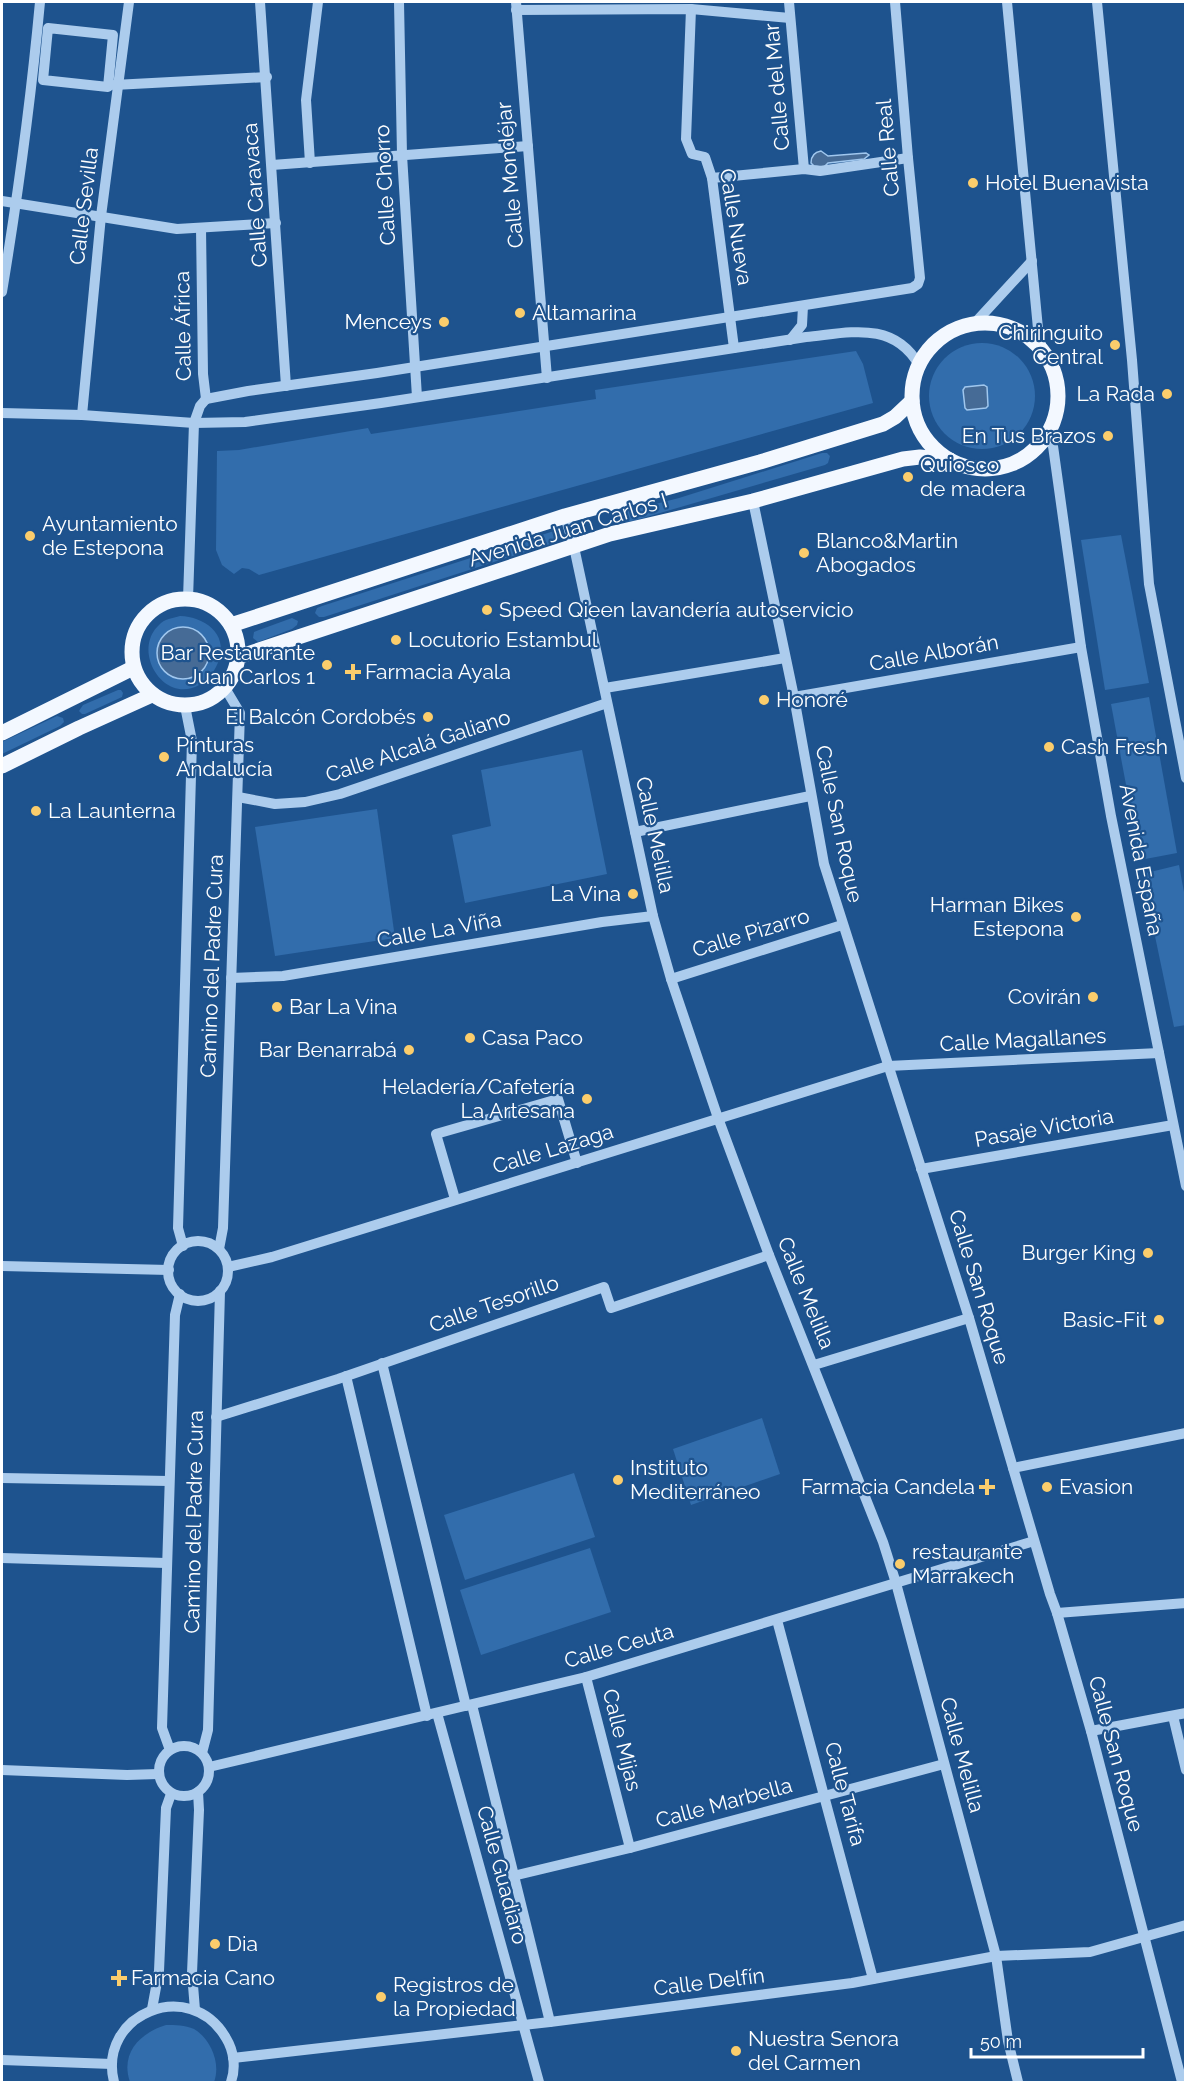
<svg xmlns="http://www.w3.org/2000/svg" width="1187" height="2084" font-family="Raleway,sans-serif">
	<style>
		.green { fill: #326dac; fill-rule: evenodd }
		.water { fill: #466b96; stroke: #a0c7ee; stroke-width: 1.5 }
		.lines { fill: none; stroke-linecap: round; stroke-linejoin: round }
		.minor { stroke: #accced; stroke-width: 10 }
		.major { stroke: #f3f8ff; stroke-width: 15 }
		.poi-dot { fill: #fbcd6c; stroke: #1e538e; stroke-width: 2 }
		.labels { text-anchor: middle; stroke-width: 4.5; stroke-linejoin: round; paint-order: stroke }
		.street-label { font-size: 21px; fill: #fff; stroke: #1e538e }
		.poi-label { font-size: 21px; fill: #fff; stroke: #1e538e; text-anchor: start }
	</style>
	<rect width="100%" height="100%" fill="#1e538e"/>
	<!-- green -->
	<g class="green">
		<circle cx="982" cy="396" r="53"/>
		<polygon points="856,351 863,364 873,403 259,575 249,569 242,568 234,574 222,565 216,550 217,451 239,450 368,428 371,434 596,399 595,390"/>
		<polygon points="822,453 827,453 830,456 828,463 825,465 636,520 626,522 620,520 619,517 628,511 679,498"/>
		<polygon points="554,531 556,542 324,617 319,617 315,613 317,608 322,606"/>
		<polygon points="1121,535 1149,683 1105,690 1081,540"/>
		<path d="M180,616C204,617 228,633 219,660C215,671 209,679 199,685C164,705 131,651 159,625C164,619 173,618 180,616ZM199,633C212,646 207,653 204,669C192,681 180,682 167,673Z"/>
		<polygon points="292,618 298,621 297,625 292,629 258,642 253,638 254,632 259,630"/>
		<polygon points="118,690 121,690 123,693 122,697 85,714 82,714 79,711 83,705"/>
		<polygon points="1149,697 1177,853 1140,860 1111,704"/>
		<polygon points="57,716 63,718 64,722 60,726 2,754 2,742"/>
		<polygon points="582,750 607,874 465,903 452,835 491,826 481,770"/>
		<polygon points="377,809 395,938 275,956 255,827"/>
		<polygon points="1179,865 1186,903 1186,1025 1174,1027 1142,874"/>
		<polygon points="762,1418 780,1474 691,1505 673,1449"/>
		<polygon points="574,1473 595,1537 465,1580 444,1515"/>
		<polygon points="590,1548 611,1612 481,1655 460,1590"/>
		<path d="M166,2025C175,2025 185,2025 194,2029C211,2039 221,2064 214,2082H130C120,2053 140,2033 166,2025Z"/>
	</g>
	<!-- water -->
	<g class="water">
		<path d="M821,151L828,156L866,153L869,155L864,159L828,163L824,167L814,166L811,163C811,156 815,152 821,151Z"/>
		<polygon points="984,385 987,387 988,406 986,408 967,410 965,408 963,390 965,387"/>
		<circle cx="183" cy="653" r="26"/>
	</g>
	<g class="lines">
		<!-- minor -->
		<g class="minor">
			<polyline points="260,2 286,386"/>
			<polyline points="399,2 402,155 417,397"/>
			<polyline points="516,2 547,378"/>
			<polyline points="789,2 804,169"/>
			<polyline points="1007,2 1039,339 1044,353"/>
			<polyline points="1097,2 1132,360 1149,584 1186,778"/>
			<polyline points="691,9 686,139 692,154 705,157 712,178 734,348"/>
			<polyline points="516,10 691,9 790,18"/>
			<polygon points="48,28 113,35 108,87 43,80"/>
			<polyline points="114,85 267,77"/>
			<polyline points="310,163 306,100 318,2"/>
			<polyline points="272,165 528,146"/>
			<polyline points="712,178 804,169 820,171 908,158"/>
			<polyline points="2,201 177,229 276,223"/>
			<polyline points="201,228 203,374 206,399"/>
			<path d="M2,292C18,195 31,99 40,2"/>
			<polyline points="974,324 1032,261"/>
			<polyline points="790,340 802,325 803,306"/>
			<polyline points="206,399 248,391 377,373 912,288 918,284 920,278 908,158 895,2"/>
			<path d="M2,413L82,415L194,423L245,422L381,403L806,337C849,333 893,320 919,365"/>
			<polyline points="82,415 101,216 129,2"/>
			<polyline points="1046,436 1053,446 1081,647 1111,816 1186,1186"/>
			<polyline points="753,501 794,697 824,864 969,1318 1050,1594 1057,1613 1091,1731 1182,2082"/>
			<polyline points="565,516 574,547 653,916 671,979 718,1118 769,1255 883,1542 896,1583 996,1956 1008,2041 1018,2082"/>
			<polyline points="188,599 194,423 200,406 206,399"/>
			<polyline points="605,688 785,658"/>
			<polyline points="794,697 1081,647"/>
			<polyline points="238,797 275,804 305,802 340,794 607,703"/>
			<polyline points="635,832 810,796"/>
			<polyline points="231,978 283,976 602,922 653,916"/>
			<polyline points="671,979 842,925"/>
			<polyline points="921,1169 1173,1125"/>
			<polyline points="455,1199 436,1134 558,1099 577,1163"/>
			<circle cx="198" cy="1271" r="30"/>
			<polyline points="183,1246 178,1228 192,741 185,706"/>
			<polyline points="219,1249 223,1228 240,713 225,688"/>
			<polyline points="2,1266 169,1270"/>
			<polyline points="228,1267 272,1257 888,1066 1159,1053"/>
			<polyline points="382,1363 466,1706"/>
			<polyline points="814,1365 969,1318"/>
			<polyline points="346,1376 427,1716"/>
			<polyline points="216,1417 338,1379 604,1287 611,1308 769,1255"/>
			<polyline points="1013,1468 1186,1433"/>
			<polyline points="2,1478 169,1481"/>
			<polyline points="2,1558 166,1563"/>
			<polyline points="1057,1613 1186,1603"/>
			<polyline points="777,1620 873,1979"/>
			<polyline points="586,1677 630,1848"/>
			<polyline points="472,1705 550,2022"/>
			<polyline points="437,1713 539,2082"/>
			<polyline points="1173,1716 1186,1770"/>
			<polyline points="1091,1731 1186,1713"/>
			<circle cx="184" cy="1771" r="25"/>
			<polyline points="170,1750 162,1728 175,1315 180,1294"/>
			<polyline points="202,1753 208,1730 220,1291"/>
			<polyline points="209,1767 586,1677 1034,1541"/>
			<polyline points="2,1770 127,1775 158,1774"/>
			<polyline points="513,1876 630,1848 944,1764"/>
			<polyline points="152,2009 159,1971 166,1808 171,1794"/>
			<polyline points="195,2010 192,1973 199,1810 198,1792"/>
			<polyline points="233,2058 550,2022 852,1983 996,1956 1090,1952 1186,1925"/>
			<polyline points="2,2060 112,2064"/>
			<path d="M114,2082C97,2014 190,1976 226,2038C234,2051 236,2068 231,2082"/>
		</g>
		<!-- major -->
		<g class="major">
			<circle cx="985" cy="396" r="73"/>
			<circle cx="185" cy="652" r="53"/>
			<polyline points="231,625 565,516 760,462 883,424 895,417 912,401"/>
			<polyline points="238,657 610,534 753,501 903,459 920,457 950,460"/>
			<polyline points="2,733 133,668"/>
			<polyline points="2,766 79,728 152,695"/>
		</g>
	</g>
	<!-- markers -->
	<g class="poi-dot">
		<circle cx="973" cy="183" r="6"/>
		<circle cx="520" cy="313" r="6"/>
		<circle cx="444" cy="322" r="6"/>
		<circle cx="1115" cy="345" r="6"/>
		<circle cx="1167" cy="394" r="6"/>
		<circle cx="1108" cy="436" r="6"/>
		<circle cx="908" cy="477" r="6"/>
		<circle cx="30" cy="536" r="6"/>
		<circle cx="804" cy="553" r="6"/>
		<circle cx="487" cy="610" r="6"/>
		<circle cx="396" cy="640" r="6"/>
		<circle cx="327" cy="665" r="6"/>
		<path d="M350 663h6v6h6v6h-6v6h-6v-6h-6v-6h6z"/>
		<circle cx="764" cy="700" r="6"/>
		<circle cx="428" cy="717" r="6"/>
		<circle cx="1049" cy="747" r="6"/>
		<circle cx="164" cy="757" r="6"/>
		<circle cx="36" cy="811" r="6"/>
		<circle cx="633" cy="894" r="6"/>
		<circle cx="1076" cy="917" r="6"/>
		<circle cx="1093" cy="997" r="6"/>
		<circle cx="277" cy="1007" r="6"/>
		<circle cx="470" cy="1038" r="6"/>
		<circle cx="409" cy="1050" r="6"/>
		<circle cx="587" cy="1099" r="6"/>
		<circle cx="1148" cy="1253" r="6"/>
		<circle cx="1159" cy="1320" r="6"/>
		<circle cx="618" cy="1480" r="6"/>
		<path d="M984 1478h6v6h6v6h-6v6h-6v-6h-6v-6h6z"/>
		<circle cx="1047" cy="1487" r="6"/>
		<circle cx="900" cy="1564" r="6"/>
		<circle cx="215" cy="1944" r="6"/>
		<path d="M116 1969h6v6h6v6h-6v6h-6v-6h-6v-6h6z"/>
		<circle cx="381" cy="1997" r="6"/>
		<circle cx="736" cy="2051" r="6"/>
	</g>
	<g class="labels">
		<!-- street labels -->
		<g class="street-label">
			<text transform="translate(777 87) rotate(-95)" y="7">Calle del Mar</text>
			<text transform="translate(888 148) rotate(-95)" y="7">Calle Real</text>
			<text transform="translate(510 175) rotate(-95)" y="7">Calle Mondéjar</text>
			<text transform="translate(385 185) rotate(-93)" y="7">Calle Chorro</text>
			<text transform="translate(255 195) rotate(-94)" y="7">Calle Caravaca</text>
			<text transform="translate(84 206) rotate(-83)" y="7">Calle Sevilla</text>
			<text transform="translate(736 227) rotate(81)" y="7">Calle Nueva</text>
			<text transform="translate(183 326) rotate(-91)" y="7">Calle África</text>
			<text transform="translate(568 530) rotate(-17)" y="7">Avenida Juan Carlos I</text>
			<text transform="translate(934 653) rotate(-10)" y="7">Calle Alborán</text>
			<text transform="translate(418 746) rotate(-18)" y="7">Calle Alcalá Galiano</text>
			<text transform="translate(839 824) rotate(78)" y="7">Calle San Roque</text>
			<text transform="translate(655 835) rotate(78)" y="7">Calle Melilla</text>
			<text transform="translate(1141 860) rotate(79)" y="7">Avenida España</text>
			<text transform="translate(439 930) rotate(-10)" y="7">Calle La Viña</text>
			<text transform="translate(751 933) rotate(-17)" y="7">Calle Pizarro</text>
			<text transform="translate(212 966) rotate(-88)" y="7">Camino del Padre Cura</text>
			<text transform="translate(1023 1040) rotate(-3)" y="7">Calle Magallanes</text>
			<text transform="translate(1044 1128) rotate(-10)" y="7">Pasaje Victoria</text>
			<text transform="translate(553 1149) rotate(-17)" y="7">Calle Lazaga</text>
			<text transform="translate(979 1287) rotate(73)" y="7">Calle San Roque</text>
			<text transform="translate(806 1293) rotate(68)" y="7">Calle Melilla</text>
			<text transform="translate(494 1304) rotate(-19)" y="7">Calle Tesorillo</text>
			<text transform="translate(194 1522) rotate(-89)" y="7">Camino del Padre Cura</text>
			<text transform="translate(619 1646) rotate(-16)" y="7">Calle Ceuta</text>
			<text transform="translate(622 1740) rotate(76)" y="7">Calle Mijas</text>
			<text transform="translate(1116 1754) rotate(75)" y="7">Calle San Roque</text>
			<text transform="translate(962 1755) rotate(75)" y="7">Calle Melilla</text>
			<text transform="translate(845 1794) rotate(75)" y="7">Calle Tarifa</text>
			<text transform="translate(724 1803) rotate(-15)" y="7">Calle Marbella</text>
			<text transform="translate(502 1875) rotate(75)" y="7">Calle Guadiaro</text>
			<text transform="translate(709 1982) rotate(-7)" y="7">Calle Delfín</text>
		</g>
		<!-- poi labels -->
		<g class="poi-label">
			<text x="985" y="190">Hotel Buenavista</text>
			<text x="532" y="320">Altamarina</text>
			<text x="432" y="329" text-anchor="end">Menceys</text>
			<text x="1103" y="340" text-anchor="end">Chiringuito<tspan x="1103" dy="24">Central</tspan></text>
			<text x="1155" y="401" text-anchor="end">La Rada</text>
			<text x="1096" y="443" text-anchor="end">En Tus Brazos</text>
			<text x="920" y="472">Quiosco<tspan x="920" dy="24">de madera</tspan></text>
			<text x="42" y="531">Ayuntamiento<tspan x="42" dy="24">de Estepona</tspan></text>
			<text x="816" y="548">Blanco&amp;Martin<tspan x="816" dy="24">Abogados</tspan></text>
			<text x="499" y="617">Speed Qieen lavandería autoservicio</text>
			<text x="408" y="647">Locutorio Estambul</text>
			<text x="315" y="660" text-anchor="end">Bar Restaurante<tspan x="315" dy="24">Juan Carlos 1</tspan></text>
			<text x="365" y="679">Farmacia Ayala</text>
			<text x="776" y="707">Honoré</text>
			<text x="416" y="724" text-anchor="end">El Balcón Cordobés</text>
			<text x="176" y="752">Pínturas<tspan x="176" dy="24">Andalucía</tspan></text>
			<text x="1061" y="754">Cash Fresh</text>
			<text x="48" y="818">La Launterna</text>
			<text x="621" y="901" text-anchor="end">La Vina</text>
			<text x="1064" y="912" text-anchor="end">Harman Bikes<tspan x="1064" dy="24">Estepona</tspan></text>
			<text x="1081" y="1004" text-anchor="end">Covirán</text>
			<text x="289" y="1014">Bar La Vina</text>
			<text x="482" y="1045">Casa Paco</text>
			<text x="397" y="1057" text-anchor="end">Bar Benarrabá</text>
			<text x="575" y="1094" text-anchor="end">Heladería/Cafetería<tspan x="575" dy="24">La Artesana</tspan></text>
			<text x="1136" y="1260" text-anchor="end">Burger King</text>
			<text x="1147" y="1327" text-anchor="end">Basic-Fit</text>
			<text x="630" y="1475">Instituto<tspan x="630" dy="24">Mediterráneo</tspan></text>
			<text x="975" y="1494" text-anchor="end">Farmacia Candela</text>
			<text x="1059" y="1494">Evasion</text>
			<text x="912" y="1559">restaurante<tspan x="912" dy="24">Marrakech</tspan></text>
			<text x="227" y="1951">Dia</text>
			<text x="131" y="1985">Farmacia Cano</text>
			<text x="393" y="1992">Registros de<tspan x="393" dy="24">la Propiedad</tspan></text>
			<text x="748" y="2046">Nuestra Senora<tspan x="748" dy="24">del Carmen</tspan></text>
		</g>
	</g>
	<!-- border -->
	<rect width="1187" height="2084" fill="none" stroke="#ffffff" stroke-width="6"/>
	<!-- scale -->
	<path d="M971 2048v9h172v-9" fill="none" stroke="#ffffff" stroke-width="3"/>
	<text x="980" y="2048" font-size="18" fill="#ffffff" stroke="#1e538e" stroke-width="4.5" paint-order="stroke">50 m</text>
</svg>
